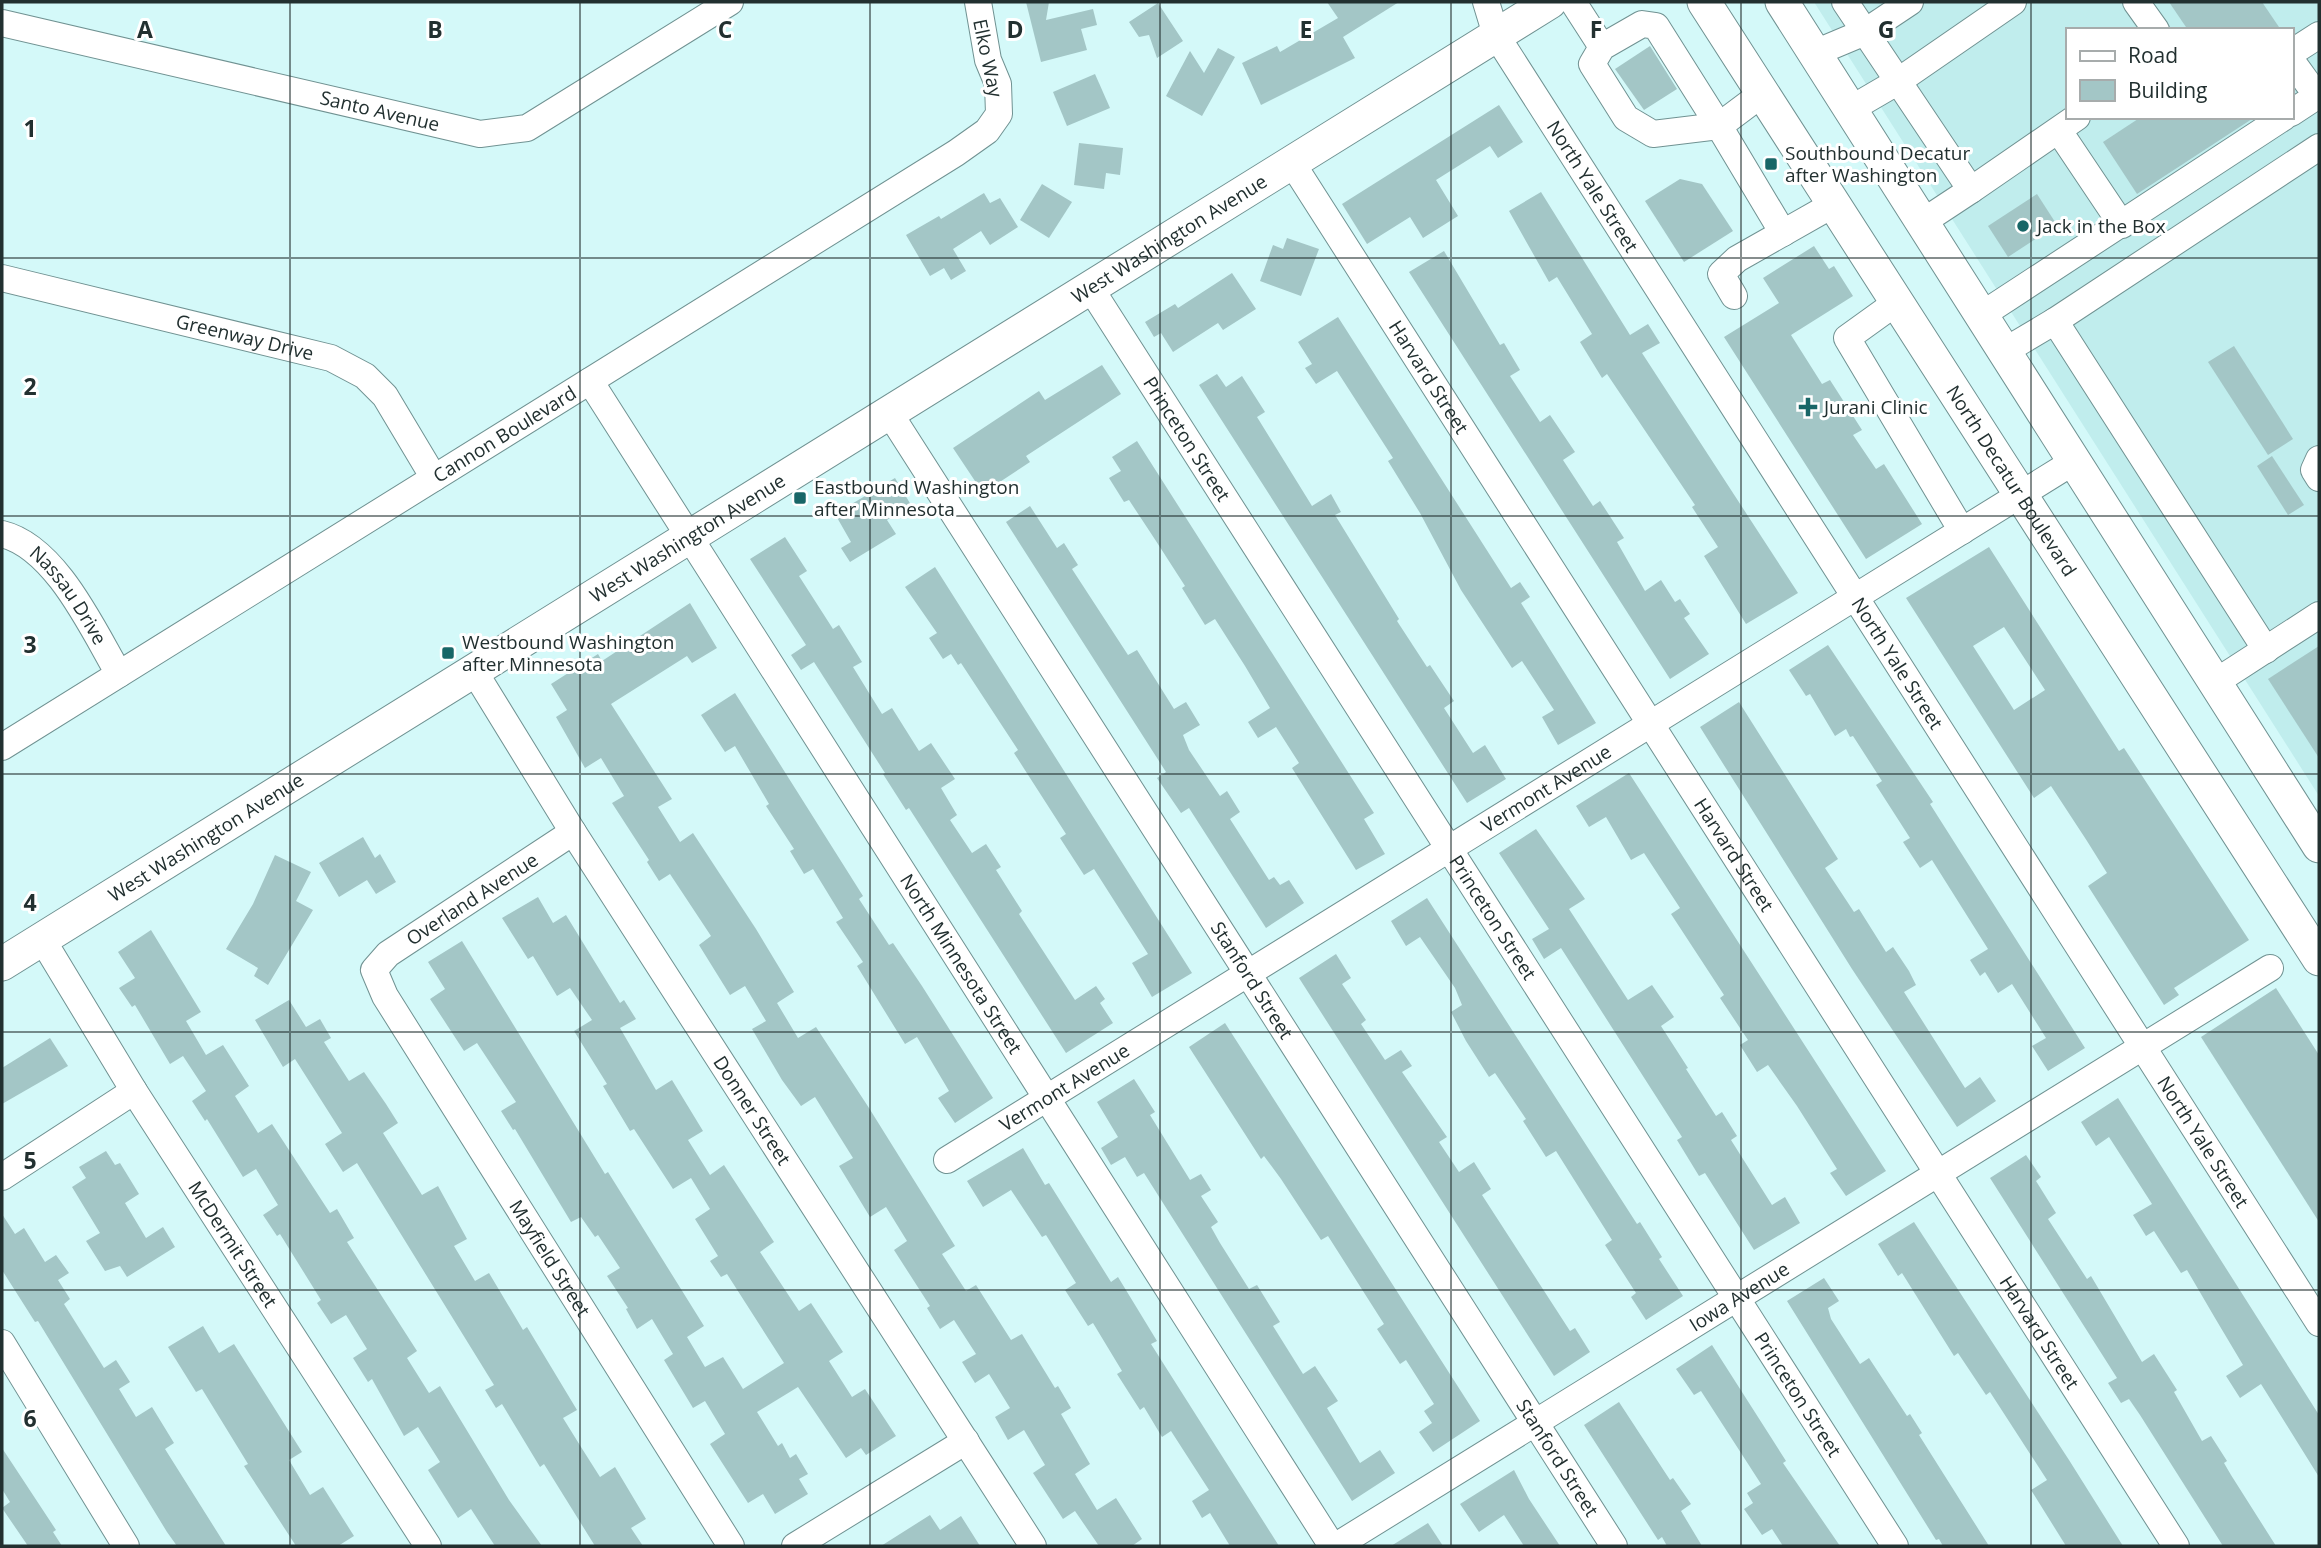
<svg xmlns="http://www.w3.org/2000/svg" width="2321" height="1548" font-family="'Open Sans',sans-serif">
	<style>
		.built { fill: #c0eded; fill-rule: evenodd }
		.building { fill: #a3c6c6; fill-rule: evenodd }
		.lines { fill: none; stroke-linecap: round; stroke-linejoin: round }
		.minor-casing { stroke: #709292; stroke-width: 28 }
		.major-casing { stroke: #709292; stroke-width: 35 }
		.minor { stroke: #fff; stroke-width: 26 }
		.major { stroke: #fff; stroke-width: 33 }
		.grid { fill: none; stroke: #223030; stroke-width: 2; stroke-opacity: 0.55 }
		.poi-dot { fill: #186667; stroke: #fff; stroke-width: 2.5 }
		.labels { text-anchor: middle; stroke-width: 6; stroke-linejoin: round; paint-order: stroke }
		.street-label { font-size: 19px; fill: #223030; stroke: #fff }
		.poi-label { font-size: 19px; fill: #223030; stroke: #fff; text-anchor: start }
		.grid-label { font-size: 23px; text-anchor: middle; font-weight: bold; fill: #223030; stroke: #fff; stroke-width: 6; stroke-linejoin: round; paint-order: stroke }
	</style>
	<rect width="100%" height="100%" fill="#d4f9f9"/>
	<!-- built -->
	<path class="built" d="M1814,2H2319V796ZM2067,30H2291V117H2067Z"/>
	<!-- building -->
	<g class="building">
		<polygon points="1026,2 1049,2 1046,20 1093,9 1097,25 1081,29 1087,50 1041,62"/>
		<polygon points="1327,2 1399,2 1343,37 1355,58 1261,105 1242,63 1277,46 1280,52 1338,18"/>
		<polygon points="2169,2 2262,2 2281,30 2188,30"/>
		<polygon points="1158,3 1183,41 1157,58 1149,35 1139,37 1129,22"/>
		<polygon points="1650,46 1677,89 1644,110 1615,69"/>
		<polygon points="1218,48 1235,57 1202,116 1166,96 1190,51 1204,73"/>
		<polygon points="1095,74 1110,108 1067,126 1053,92"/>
		<polygon points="1499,105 1523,142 1498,158 1490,146 1436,180 1458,216 1423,238 1410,217 1367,244 1342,204"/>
		<polygon points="2141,117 2255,117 2137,194 2103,142"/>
		<polygon points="1079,143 1123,148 1120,175 1106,173 1104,189 1074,185"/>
		<polygon points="1680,179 1702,184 1733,231 1684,262 1645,201"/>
		<polygon points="1042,184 1072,202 1049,238 1020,220"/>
		<polygon points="1541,192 1630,335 1648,324 1660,343 1642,353 1798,593 1746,624 1704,556 1718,547 1692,507 1695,505 1607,374 1602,378 1580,342 1592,334 1557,277 1549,282 1509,211"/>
		<polygon points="984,193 990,203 1000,198 1018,227 990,245 981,231 953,249 966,271 951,280 944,268 930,276 906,235 939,216 941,219"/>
		<polygon points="2037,194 2057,225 2008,257 1988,226"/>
		<polygon points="1287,238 1319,249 1301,296 1260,281 1273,245 1283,249"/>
		<polygon points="1814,246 1829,269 1834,266 1853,296 1791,335 1822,384 1830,380 1862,430 1853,435 1876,469 1884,464 1922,524 1866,559 1724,337 1779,303 1763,278"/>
		<polygon points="1444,251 1500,345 1504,343 1520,370 1510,376 1540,422 1550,415 1575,452 1563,460 1593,506 1600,501 1624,538 1617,542 1645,591 1661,580 1675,602 1680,599 1690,614 1684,618 1709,654 1670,679 1409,272"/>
		<polygon points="1232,273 1256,309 1223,330 1218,323 1173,352 1161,333 1154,337 1145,322 1175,304 1178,308"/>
		<polygon points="1338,317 1511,588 1520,582 1530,597 1521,603 1596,723 1558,745 1542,717 1554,710 1522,661 1512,668 1461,590 1420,513 1388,461 1393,458 1337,371 1316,384 1305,368 1312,364 1298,342"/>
		<polygon points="2234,346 2293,439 2268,455 2208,362"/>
		<polygon points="1102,365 1121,394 1026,456 1030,462 983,493 953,448 1039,391 1045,400"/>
		<polygon points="1217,374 1226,387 1242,376 1265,412 1257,417 1312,506 1331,494 1341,512 1335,515 1399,619 1397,621 1427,667 1430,665 1454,701 1444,708 1473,753 1485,745 1506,779 1467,803 1199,385"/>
		<polygon points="1137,441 1374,813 1364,819 1385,854 1356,870 1292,768 1299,763 1276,727 1258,738 1248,722 1270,708 1245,666 1215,619 1205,625 1182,588 1185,586 1156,541 1129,500 1124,502 1109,478 1121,471 1112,457"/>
		<polygon points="2272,456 2304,505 2288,515 2257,466"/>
		<polygon points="895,478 911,505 887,520 896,534 850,562 841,548 851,542 835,514"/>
		<polygon points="1030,506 1057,548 1064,543 1078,565 1072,569 1128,655 1137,650 1174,709 1186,702 1200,725 1183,735 1189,750 1220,796 1227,791 1240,812 1230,819 1269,880 1274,877 1280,885 1289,880 1304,903 1266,928 1189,808 1181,813 1157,778 1166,772 1006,522"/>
		<polygon points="785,537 807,571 799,576 833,629 839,625 862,662 853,667 882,714 892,708 919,751 931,743 955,779 941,788 957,815 950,820 972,853 986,844 1001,867 996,870 1022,911 1019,914 1075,1000 1096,986 1105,999 1100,1003 1113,1023 1066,1053 909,808 906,810 883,774 885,773 814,662 801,670 791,655 806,645 750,559"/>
		<path d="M1989,547L2119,751L2124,748L2249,940L2174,988L2179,995L2164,1005L2088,886L2107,873L2087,841L2051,786L2034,798L1906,598ZM2004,627L2045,690L2014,710L1973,646Z"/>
		<polygon points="935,567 1192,973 1152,997 1132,963 1148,954 1094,869 1084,875 1060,838 1066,834 1014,753 1018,750 961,663 958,665 951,654 943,659 929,638 937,633 905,587"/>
		<polygon points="690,603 717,648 692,663 687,656 611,704 672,799 658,807 680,842 693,833 756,929 794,992 777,1003 798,1038 816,1027 869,1108 955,1246 942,1254 966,1291 976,1285 1011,1340 1022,1334 1055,1388 1058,1386 1071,1408 1061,1414 1090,1464 1075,1474 1097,1510 1116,1498 1142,1539 1132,1546 1099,1546 1075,1511 1063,1519 1033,1473 1045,1465 1024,1430 1008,1440 995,1417 1010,1408 989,1374 975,1383 962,1362 976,1354 954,1320 940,1329 927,1308 930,1306 894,1250 907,1241 886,1207 870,1217 839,1166 853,1158 833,1126 815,1097 801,1106 782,1080 752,1029 766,1021 745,986 730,995 699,945 711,936 670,874 659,881 647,862 649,860 612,803 624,796 601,758 585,768 556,717 567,710 551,684 598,654 602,661"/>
		<polygon points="1828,645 1933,802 1930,804 2085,1048 2048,1071 2032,1046 2046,1038 2012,984 1998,993 1985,972 1980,976 1970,960 1988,949 1932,860 1920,868 1903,842 1910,838 1876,785 1882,781 1853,736 1850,737 1846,729 1835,736 1810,694 1806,696 1789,670"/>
		<polygon points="2319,646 2319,758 2268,679"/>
		<polygon points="735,693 863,896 859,899 889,945 893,943 922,986 993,1098 955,1123 938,1098 949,1091 917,1037 905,1044 884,1010 857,966 863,962 836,922 843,918 813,869 804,874 790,851 794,849 766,806 769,804 735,746 725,752 701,715"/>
		<polygon points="1739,702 1838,859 1825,868 1854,912 1859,909 1886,952 1893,947 1909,971 1916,985 1904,992 1965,1088 1980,1077 1996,1101 1957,1127 1852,969 1700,727"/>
		<polygon points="1629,773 1886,1171 1846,1196 1830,1173 1837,1169 1797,1106 1768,1065 1757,1072 1740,1045 1748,1040 1720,998 1724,995 1671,914 1680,908 1644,853 1631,860 1606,817 1589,827 1576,806"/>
		<polygon points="1536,829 1585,899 1569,909 1628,1000 1652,985 1674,1017 1661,1026 1688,1068 1686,1069 1716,1116 1722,1112 1737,1136 1731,1140 1772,1205 1785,1197 1800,1223 1754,1250 1705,1173 1699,1176 1677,1140 1682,1137 1561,948 1544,959 1532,939 1549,929 1499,853"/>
		<polygon points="363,837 375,858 380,854 396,882 376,894 367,880 339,897 319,863"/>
		<polygon points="275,855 311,872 296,901 313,910 268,985 254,976 258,968 226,949 253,904"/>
		<polygon points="538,897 553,923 566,915 620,1003 624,1000 636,1019 620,1028 656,1090 672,1080 703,1131 688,1140 710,1175 724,1165 774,1242 760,1252 799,1311 811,1303 843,1352 829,1361 852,1397 865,1389 896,1436 866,1455 861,1448 846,1458 798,1387 757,1412 778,1446 782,1443 790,1458 796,1454 808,1474 799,1479 808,1494 775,1514 763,1494 748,1503 710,1444 725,1434 705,1401 693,1408 664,1360 673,1354 652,1319 637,1329 626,1309 628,1308 607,1276 620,1268 598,1235 595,1237 581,1217 571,1222 515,1129 513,1130 501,1111 516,1102 477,1043 464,1051 430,999 445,989 428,962 462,941 605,1174 608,1172 704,1326 687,1337 705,1367 723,1357 743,1389 784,1363 727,1274 721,1277 710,1261 718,1256 695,1219 710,1209 691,1178 673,1189 634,1129 630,1131 603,1086 607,1084 574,1031 592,1020 570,988 557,996 533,956 528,959 502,918"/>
		<polygon points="1427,898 1637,1224 1640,1222 1662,1257 1659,1259 1683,1296 1646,1320 1631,1297 1636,1293 1605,1245 1612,1240 1556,1151 1546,1157 1523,1121 1526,1119 1495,1073 1489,1077 1466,1041 1451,1012 1462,1005 1455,988 1420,937 1406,946 1391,921"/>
		<polygon points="151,930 201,1012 186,1021 206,1055 223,1045 249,1086 235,1096 258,1133 272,1124 330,1213 337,1209 354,1238 347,1242 417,1351 407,1358 429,1393 440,1386 509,1500 542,1546 495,1546 471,1509 458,1518 428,1470 440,1462 418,1427 404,1436 372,1379 368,1382 353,1358 367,1349 346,1315 331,1324 317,1303 321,1300 280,1234 277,1236 263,1215 278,1205 256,1169 243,1177 207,1119 205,1121 192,1101 206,1091 183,1056 170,1064 135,1005 132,1007 119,988 135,978 118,952"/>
		<polygon points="1336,954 1351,978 1342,984 1366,1020 1361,1024 1385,1060 1401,1050 1412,1066 1402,1072 1447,1137 1439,1142 1459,1172 1474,1162 1491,1189 1482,1195 1570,1331 1575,1328 1590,1352 1554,1376 1299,978"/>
		<polygon points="2276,988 2319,1055 2319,1222 2201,1037"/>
		<polygon points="289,1000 306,1027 320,1019 331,1038 324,1042 349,1081 364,1072 386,1104 398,1123 383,1133 422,1195 438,1186 467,1239 454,1246 475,1281 489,1273 523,1330 527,1327 577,1410 563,1418 581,1447 600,1477 615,1467 646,1519 631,1528 643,1546 595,1546 544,1464 540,1467 502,1404 496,1408 485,1390 494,1385 357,1163 343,1172 325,1144 342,1133 295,1059 283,1067 255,1020"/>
		<polygon points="1225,1023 1480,1421 1433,1452 1419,1432 1432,1423 1424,1411 1434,1404 1406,1360 1400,1364 1377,1329 1384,1324 1328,1236 1321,1240 1281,1179 1264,1156 1261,1159 1189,1047"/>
		<polygon points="50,1038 68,1066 2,1104 2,1068"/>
		<polygon points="1134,1079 1155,1112 1150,1115 1190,1180 1201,1174 1211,1190 1201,1196 1218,1222 1211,1227 1220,1243 1249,1289 1257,1285 1280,1322 1273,1326 1303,1374 1315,1366 1338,1401 1327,1408 1360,1463 1380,1450 1395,1473 1352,1501 1144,1173 1137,1177 1125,1157 1111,1165 1101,1148 1118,1137 1097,1102"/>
		<polygon points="2118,1098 2319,1415 2319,1477 2261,1384 2240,1398 2226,1376 2243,1365 2215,1318 2187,1270 2181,1273 2154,1231 2146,1236 2133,1215 2152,1204 2109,1137 2096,1146 2081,1122"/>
		<polygon points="1023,1148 1045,1185 1049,1183 1111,1282 1118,1277 1157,1341 1151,1344 1279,1546 1230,1546 1210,1513 1202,1518 1192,1501 1209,1490 1171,1431 1162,1437 1144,1407 1140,1410 1117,1374 1122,1371 1093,1323 1088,1326 1065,1290 1076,1283 1046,1235 1042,1237 1011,1190 983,1207 967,1181"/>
		<polygon points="106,1151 115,1165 120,1163 139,1194 125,1203 146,1238 163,1227 175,1247 127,1277 120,1266 105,1271 86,1241 100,1233 72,1187 86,1178 79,1167"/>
		<polygon points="2026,1155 2041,1177 2036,1181 2056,1213 2048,1219 2087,1279 2091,1276 2142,1362 2154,1354 2177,1390 2174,1392 2202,1441 2211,1436 2227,1461 2224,1463 2231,1475 2276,1546 2223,1546 2140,1415 2129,1399 2121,1403 2108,1383 2117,1378 1990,1178"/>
		<polygon points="2,1214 15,1234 24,1228 45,1262 56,1255 69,1273 58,1280 70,1299 64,1304 104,1368 116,1360 130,1382 119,1389 136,1417 152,1407 174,1443 165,1449 226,1546 177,1546 167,1532 38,1321 35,1322 2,1270"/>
		<polygon points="1914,1222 2069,1460 2123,1546 2066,1546 2031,1490 2047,1480 1990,1392 1986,1395 1958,1353 1954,1356 1902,1273 1898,1276 1878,1244"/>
		<polygon points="1824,1278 1839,1301 1828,1308 1831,1319 1860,1364 1869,1358 1907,1416 1910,1414 1922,1433 1919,1435 1989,1546 1943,1546 1939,1539 1936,1540 1787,1301"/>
		<polygon points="203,1326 219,1353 234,1344 302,1452 289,1460 310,1495 323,1487 354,1536 338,1546 296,1546 244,1466 248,1464 202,1389 196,1392 168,1347"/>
		<polygon points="1712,1345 1786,1461 1783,1463 1840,1546 1783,1546 1772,1529 1762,1535 1744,1509 1753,1503 1747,1493 1761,1484 1701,1391 1694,1395 1676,1369"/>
		<polygon points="1619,1402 1670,1480 1673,1478 1691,1504 1681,1511 1702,1546 1667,1546 1662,1537 1658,1540 1584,1425"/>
		<polygon points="2,1448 56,1530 53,1532 62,1546 28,1546 2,1508 10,1502 2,1489"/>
		<polygon points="1514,1470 1529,1499 1560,1546 1524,1546 1504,1515 1479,1532 1460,1504"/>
		<polygon points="930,1515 940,1530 961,1516 980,1546 881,1546"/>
		<polygon points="1428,1523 1443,1546 1391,1546"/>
	</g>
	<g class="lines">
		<!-- minor casing -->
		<g class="minor-casing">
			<g id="minor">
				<path id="s1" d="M1486,2L1496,35L2319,1323"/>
				<polyline points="1573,2 1602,47 1642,24 1656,26 1719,126 1653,134 1626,118 1592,64 1602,47"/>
				<polyline points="1845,2 1971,190 2077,117"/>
				<polyline points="2136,2 2156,30"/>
				<path id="s2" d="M2,23L480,134L527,128L730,2"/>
				<polyline points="1815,53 1865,32 1910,2"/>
				<polyline points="2291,53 2319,35"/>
				<polyline points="2291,60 2317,96 2291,113"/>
				<polyline points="1763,93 1719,126 1783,233"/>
				<polyline points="1849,110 1897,82 2013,2"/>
				<polyline points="2059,131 2122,225"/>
				<path id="s3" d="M1292,163L2176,1546"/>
				<polyline points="1921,223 1971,190"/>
				<path id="s4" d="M2,278L331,358L365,376L385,396L434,478"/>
				<path id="s5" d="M1091,289L1895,1546"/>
				<polyline points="1734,296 1721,274 1737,259 1834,204"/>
				<polyline points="1897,302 1847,338 1962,531"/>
				<polyline points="1980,316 2284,117"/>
				<polyline points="2003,352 2055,321"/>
				<path id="s6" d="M590,381L1332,1546"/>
				<path id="s7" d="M890,414L1614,1546"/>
				<polyline points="2319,459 2314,470 2319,478"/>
				<path id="s8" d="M2,534C56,547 93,630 119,674"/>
				<polyline points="2266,650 2055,321 2319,147"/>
				<path id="s9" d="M474,671L573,832L1033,1546"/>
				<polyline points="2214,683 2319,615"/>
				<path id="s10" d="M2,747L956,153L987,131L999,114L998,84L988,60L978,2"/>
				<path id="s11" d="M573,832L388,954L374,970L385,996L731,1546"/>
				<path id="s12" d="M42,939L134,1091L428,1546"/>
				<path id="s13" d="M947,1160L2073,462"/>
				<polyline points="2,1177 134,1091"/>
				<polyline points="2,1343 126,1546"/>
				<polyline points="795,1546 966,1441"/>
				<path id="s14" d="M1336,1546L2270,968"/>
			</g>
		</g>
		<!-- major casing -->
		<g class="major-casing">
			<g id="major">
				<path id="s15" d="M1704,2L2319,959"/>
				<polyline points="1782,2 2319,846"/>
				<path id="s16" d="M2,964L1550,2"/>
			</g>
		</g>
		<!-- minor -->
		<use href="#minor" class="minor"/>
		<!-- major -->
		<use href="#major" class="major"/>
	</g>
	<!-- grid -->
	<path class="grid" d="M290,2V1546M580,2V1546M870,2V1546M1160,2V1546M1451,2V1546M1741,2V1546M2031,2V1546M2,258H2319M2,516H2319M2,774H2319M2,1032H2319M2,1290H2319"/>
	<!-- markers -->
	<g class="poi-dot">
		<rect x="1764" y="157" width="14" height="14" rx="3.5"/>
		<circle cx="2023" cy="226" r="7"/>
		<path d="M1804.5 396.5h7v7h7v7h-7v7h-7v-7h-7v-7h7z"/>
		<rect x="793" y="491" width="14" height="14" rx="3.5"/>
		<rect x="441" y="646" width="14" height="14" rx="3.5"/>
	</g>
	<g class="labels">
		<!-- street labels -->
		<g class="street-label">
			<text transform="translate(988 58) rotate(78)" y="7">Elko Way</text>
			<text dy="7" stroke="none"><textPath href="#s2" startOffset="388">Santo Avenue</textPath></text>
			<text dy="7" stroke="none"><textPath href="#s1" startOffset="214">North Yale Street</textPath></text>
			<text dy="7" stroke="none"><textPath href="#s16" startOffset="1374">West Washington Avenue</textPath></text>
			<text dy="7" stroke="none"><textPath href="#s4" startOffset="250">Greenway Drive</textPath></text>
			<text dy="7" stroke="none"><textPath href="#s3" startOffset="254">Harvard Street</textPath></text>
			<text dy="7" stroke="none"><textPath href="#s10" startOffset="592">Cannon Boulevard</textPath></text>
			<text dy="7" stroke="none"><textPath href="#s5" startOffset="178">Princeton Street</textPath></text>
			<text dy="7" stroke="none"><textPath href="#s15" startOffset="569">North Decatur Boulevard</textPath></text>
			<text dy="7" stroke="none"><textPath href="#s16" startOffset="807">West Washington Avenue</textPath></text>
			<text dy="7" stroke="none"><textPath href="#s8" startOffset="93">Nassau Drive</textPath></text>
			<text dy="7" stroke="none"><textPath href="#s1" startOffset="780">North Yale Street</textPath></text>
			<text dy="7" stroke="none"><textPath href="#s13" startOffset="705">Vermont Avenue</textPath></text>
			<text dy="7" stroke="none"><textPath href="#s16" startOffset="240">West Washington Avenue</textPath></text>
			<text dy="7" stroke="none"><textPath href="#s3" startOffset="821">Harvard Street</textPath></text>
			<text transform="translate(472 899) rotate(-33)" y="7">Overland Avenue</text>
			<text dy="7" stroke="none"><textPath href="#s5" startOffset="746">Princeton Street</textPath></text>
			<text dy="7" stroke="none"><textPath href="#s6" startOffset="691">North Minnesota Street</textPath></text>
			<text dy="7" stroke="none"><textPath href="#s7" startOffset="672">Stanford Street</textPath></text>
			<text dy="7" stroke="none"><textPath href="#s13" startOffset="138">Vermont Avenue</textPath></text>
			<text dy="7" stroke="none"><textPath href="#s9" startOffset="520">Donner Street</textPath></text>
			<text dy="7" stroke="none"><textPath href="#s1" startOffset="1348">North Yale Street</textPath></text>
			<text dy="7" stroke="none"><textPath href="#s12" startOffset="360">McDermit Street</textPath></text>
			<text dy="7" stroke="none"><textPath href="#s11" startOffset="581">Mayfield Street</textPath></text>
			<text dy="7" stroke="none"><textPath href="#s14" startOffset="474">Iowa Avenue</textPath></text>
			<text dy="7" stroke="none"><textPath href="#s3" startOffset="1388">Harvard Street</textPath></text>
			<text dy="7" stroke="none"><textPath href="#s5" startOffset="1312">Princeton Street</textPath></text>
			<text dy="7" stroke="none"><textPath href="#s7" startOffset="1239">Stanford Street</textPath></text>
		</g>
		<!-- poi labels -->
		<g class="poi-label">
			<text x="1785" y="160">Southbound Decatur<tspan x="1785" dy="22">after Washington</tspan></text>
			<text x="2037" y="233">Jack in the Box</text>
			<text x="1824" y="414">Jurani Clinic</text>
			<text x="814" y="494">Eastbound Washington<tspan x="814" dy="22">after Minnesota</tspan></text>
			<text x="462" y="649">Westbound Washington<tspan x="462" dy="22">after Minnesota</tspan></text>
		</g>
	</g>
	<g class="grid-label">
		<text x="145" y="38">A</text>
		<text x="435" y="38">B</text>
		<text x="725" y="38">C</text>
		<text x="1015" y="38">D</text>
		<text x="1306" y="38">E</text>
		<text x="1596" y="38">F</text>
		<text x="1886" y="38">G</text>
		<text x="30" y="137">1</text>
		<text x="30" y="395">2</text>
		<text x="30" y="653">3</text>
		<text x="30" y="911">4</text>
		<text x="30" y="1169">5</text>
		<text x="30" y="1427">6</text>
	</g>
	<!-- border -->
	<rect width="2321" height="1548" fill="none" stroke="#223030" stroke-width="7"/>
	<!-- legend -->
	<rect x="2066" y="28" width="228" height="91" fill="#ffffff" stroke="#a7acac" stroke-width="2"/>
	<rect x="2080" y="51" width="35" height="10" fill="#ffffff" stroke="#a7acac" stroke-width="2"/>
	<text x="2128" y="63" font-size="21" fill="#223030">Road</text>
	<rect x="2080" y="80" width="35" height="21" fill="#a3c6c6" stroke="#a7acac" stroke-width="2"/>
	<text x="2128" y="98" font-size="21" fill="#223030">Building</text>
</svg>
